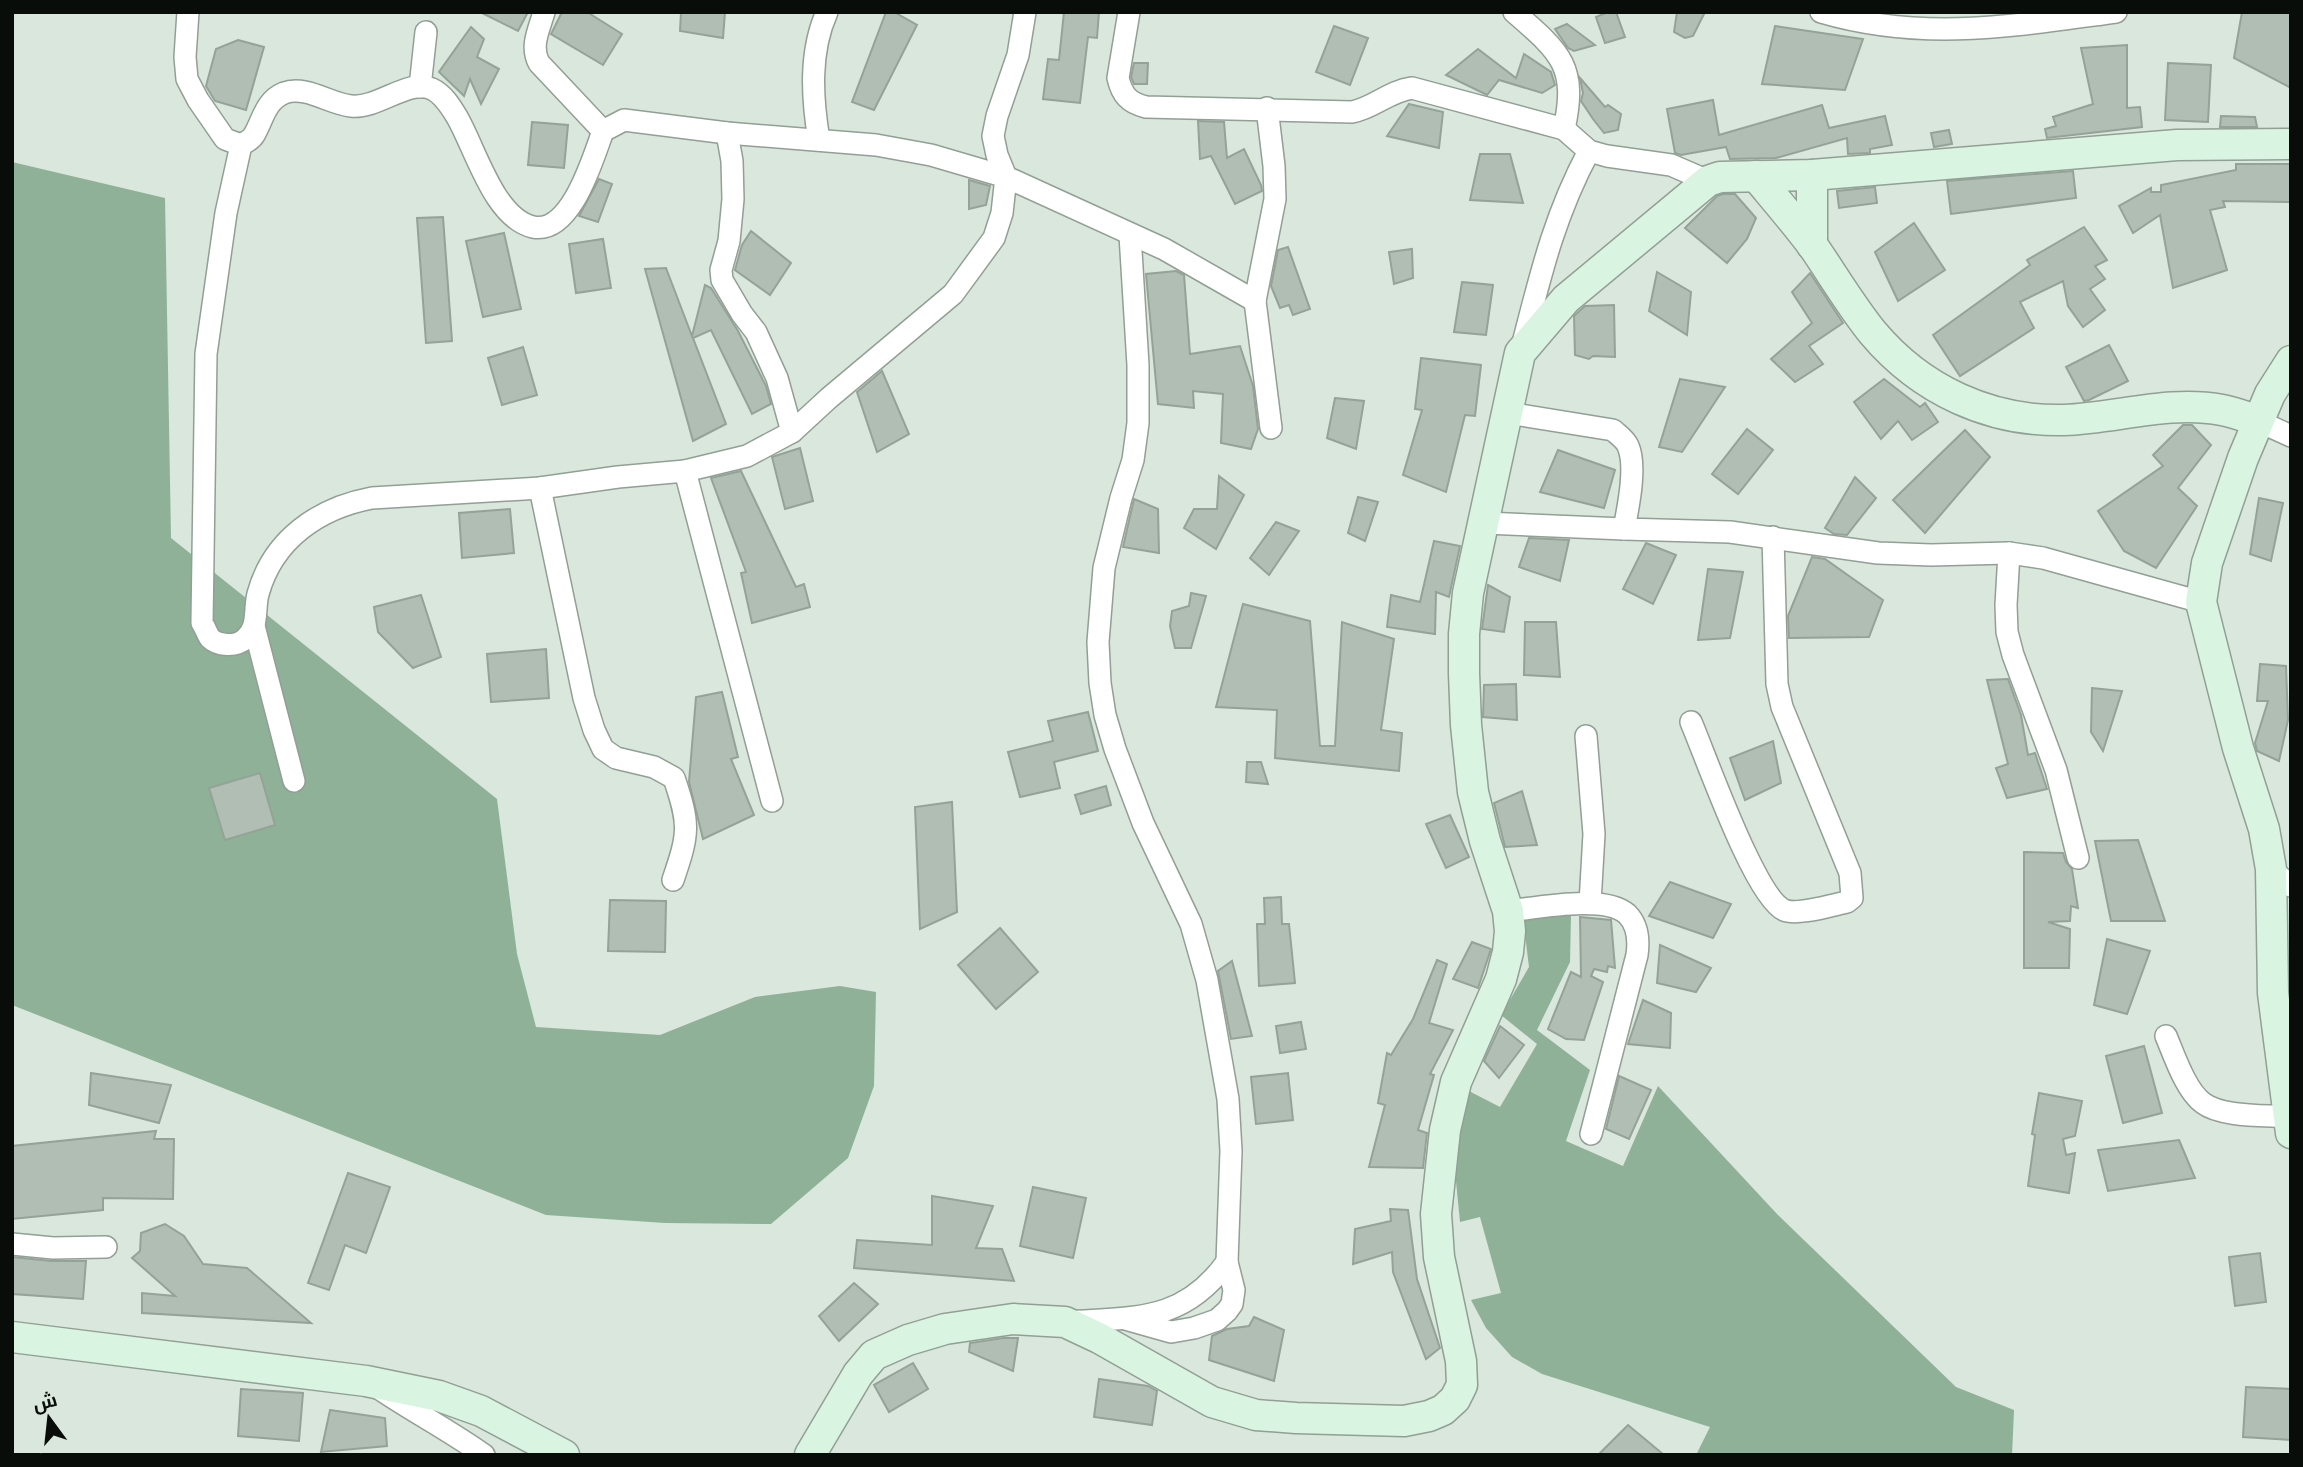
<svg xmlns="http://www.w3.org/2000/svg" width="2303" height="1467" font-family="'DM Sans',Cairo,sans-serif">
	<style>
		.forest { fill: #8eb197 }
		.building { fill: #b1beb4; stroke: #95a298; stroke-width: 2 }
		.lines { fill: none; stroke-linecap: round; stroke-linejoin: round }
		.street-casing { stroke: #919f95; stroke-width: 24 }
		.secondary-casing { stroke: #919f95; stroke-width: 33 }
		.street { stroke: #fff; stroke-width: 21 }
		.secondary { stroke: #daf4e2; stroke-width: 30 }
	</style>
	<rect width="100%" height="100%" fill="#d9e7dc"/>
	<!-- forest -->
	<g class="forest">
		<polygon points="12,162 165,198 171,538 497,799 517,954 536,1027 660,1035 755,997 840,986 876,992 874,1086 848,1158 771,1224 665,1223 546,1215 12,1005"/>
		<polygon points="1571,915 1570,962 1537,1030 1590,1070 1566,1141 1623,1166 1658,1086 1777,1214 1956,1387 2014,1410 2012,1455 1696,1455 1710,1427 1542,1374 1512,1357 1486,1328 1471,1300 1501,1293 1480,1217 1460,1222 1453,1151 1463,1088 1500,1107 1537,1044 1501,1015 1529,967 1523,918"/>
	</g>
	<!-- building -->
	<g class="building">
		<polygon points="480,12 528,12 518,31"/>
		<polygon points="562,12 587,12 622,34 603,65 551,34"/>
		<polygon points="681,12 725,12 723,38 680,31"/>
		<polygon points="886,12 894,12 917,25 874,110 852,102"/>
		<polygon points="1064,12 1099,12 1097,38 1088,37 1080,103 1043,99 1048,59 1059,60"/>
		<polygon points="1608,12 1616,12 1625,37 1605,43 1596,17"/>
		<polygon points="1677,12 1705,12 1693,36 1685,38 1674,32"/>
		<polygon points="2242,12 2291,12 2291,88 2234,58"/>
		<polygon points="1567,24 1595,45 1574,51 1568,48 1555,29"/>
		<polygon points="1334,26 1368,38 1350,85 1316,72"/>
		<polygon points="1775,26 1863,39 1845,90 1762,84"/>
		<polygon points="471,27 484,39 477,57 499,69 481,104 470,79 464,96 439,72"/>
		<polygon points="238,40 264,47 246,110 215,101 206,86 216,49"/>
		<polygon points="2127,45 2127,108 2140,107 2142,127 2047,138 2045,129 2056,126 2053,117 2093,104 2081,48"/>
		<polygon points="1478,49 1516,78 1524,54 1551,72 1555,85 1542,93 1499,80 1487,95 1446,75"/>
		<polygon points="1134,63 1148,63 1147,84 1134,84 1131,77"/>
		<polygon points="2168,63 2211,65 2208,122 2165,120"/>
		<polygon points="1580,78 1605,107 1608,105 1621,114 1618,130 1604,133 1593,119 1581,101 1583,93"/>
		<polygon points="1713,100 1719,135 1822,105 1829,128 1885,116 1892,145 1870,149 1870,153 1848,154 1847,138 1776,158 1730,159 1726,147 1681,155 1675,153 1667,109"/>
		<polygon points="1409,104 1443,112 1439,148 1387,136"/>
		<polygon points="2221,116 2255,117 2257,127 2220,127"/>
		<polygon points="1198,121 1224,122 1227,158 1244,149 1261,185 1262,191 1235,204 1211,156 1200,159"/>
		<polygon points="532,122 568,125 564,168 528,165"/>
		<polygon points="1949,130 1952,144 1934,147 1931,133"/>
		<polygon points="1480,154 1510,154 1523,203 1470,200"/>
		<polygon points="2236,164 2291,164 2291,202 2223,201 2225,207 2210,210 2227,270 2173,288 2160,215 2133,233 2119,206 2151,188 2151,192 2161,192 2161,185 2236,170"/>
		<polygon points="2073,171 2076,198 1951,214 1947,181"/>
		<polygon points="599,179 612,184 598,222 579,216"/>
		<polygon points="969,180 990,186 986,205 969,209"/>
		<polygon points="1875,187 1877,203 1839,208 1837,191"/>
		<polygon points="1723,194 1735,194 1756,218 1747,239 1727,263 1685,228 1717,196"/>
		<polygon points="443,217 452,341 426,343 417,218"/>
		<polygon points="1914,223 1945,270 1898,301 1875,252"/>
		<polygon points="2084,227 2107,260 2095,266 2105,279 2090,289 2105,310 2083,327 2068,306 2063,281 2020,302 2034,328 1960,376 1933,335 2030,265 2027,260"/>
		<polygon points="751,231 791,263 770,295 735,270 742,245"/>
		<polygon points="504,233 521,309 483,317 466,241"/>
		<polygon points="603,239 611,288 576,293 569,244"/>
		<polygon points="1288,247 1310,309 1293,315 1289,305 1280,308 1271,286 1278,250"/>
		<polygon points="1412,249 1413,278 1394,284 1389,252"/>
		<polygon points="666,268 692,336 705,285 711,288 738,331 766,386 771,404 752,414 711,330 693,338 726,424 693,441 645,269"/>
		<polygon points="1176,271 1184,275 1190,354 1240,346 1253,386 1258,429 1251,449 1221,443 1223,394 1193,391 1194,408 1158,404 1146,274"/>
		<polygon points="1657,272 1691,292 1687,335 1649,311"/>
		<polygon points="1810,273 1843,323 1809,346 1823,364 1795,382 1771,359 1812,323 1792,292"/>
		<polygon points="1462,282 1493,285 1486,335 1454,332"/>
		<polygon points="1614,305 1615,357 1593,356 1589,359 1575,355 1574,316 1585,306"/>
		<polygon points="2109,345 2128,381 2089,400 2084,401 2066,367"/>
		<polygon points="523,347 537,395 502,405 488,358"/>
		<polygon points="1421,358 1481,365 1475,416 1465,415 1446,492 1403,475 1422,410 1415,409"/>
		<polygon points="882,371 909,434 877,452 857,392"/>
		<polygon points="1680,379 1725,387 1682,452 1659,447"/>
		<polygon points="1884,379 1920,407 1925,403 1938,422 1912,440 1898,421 1881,439 1854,402"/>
		<polygon points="1335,398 1364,401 1356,449 1327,438"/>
		<polygon points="2183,425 2192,425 2211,445 2178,488 2197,506 2156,568 2124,551 2098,511 2163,466 2153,455"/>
		<polygon points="1747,429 1773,450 1738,494 1712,474"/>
		<polygon points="1965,430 1990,457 1925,533 1893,500"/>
		<polygon points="800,448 813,501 785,509 772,457"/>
		<polygon points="1558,450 1615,470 1604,508 1540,492"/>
		<polygon points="741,471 796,587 804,584 810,607 752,623 741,573 746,572 711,478"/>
		<polygon points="1219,476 1244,495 1216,549 1184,528 1194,509 1217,509"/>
		<polygon points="1855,477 1876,498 1847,535 1834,534 1825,528"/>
		<polygon points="1358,497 1378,502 1365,541 1348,533"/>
		<polygon points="2259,498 2283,503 2271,561 2250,554"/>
		<polygon points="1134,499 1158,509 1159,553 1123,547"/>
		<polygon points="510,509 514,553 462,558 459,513"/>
		<polygon points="1276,522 1299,531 1269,575 1250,558"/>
		<polygon points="1529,538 1569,540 1560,581 1519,567"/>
		<polygon points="1434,541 1460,546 1449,597 1436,592 1435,634 1387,627 1391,595 1420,602"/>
		<polygon points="1646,543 1676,555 1653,604 1623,589"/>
		<polygon points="1812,557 1825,559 1883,600 1869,637 1789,638 1788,616"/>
		<polygon points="1708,569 1743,572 1730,638 1698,640"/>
		<polygon points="1488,585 1510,597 1504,632 1482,629"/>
		<polygon points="1191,593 1206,596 1191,648 1175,648 1170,626 1172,611 1189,606"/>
		<polygon points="421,595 441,657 413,668 378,632 374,607"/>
		<polygon points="1243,604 1310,621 1320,746 1335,746 1342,622 1394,639 1381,730 1402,733 1399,771 1275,758 1277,710 1216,707"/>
		<polygon points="1525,622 1556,622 1560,677 1524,675"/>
		<polygon points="546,649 549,698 491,702 487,654"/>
		<polygon points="2260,664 2286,666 2288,720 2279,761 2257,751 2255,743 2268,701 2257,701"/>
		<polygon points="2008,679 2021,715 2028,755 2035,753 2047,789 2007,798 1996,768 2008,764 1987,680"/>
		<polygon points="1516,684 1517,720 1483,717 1484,685"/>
		<polygon points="2092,688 2122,691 2103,751 2091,732"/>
		<polygon points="722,692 738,757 731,759 754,815 703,839 689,782 696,697"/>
		<polygon points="1088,712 1098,751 1054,762 1060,788 1020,797 1008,752 1053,741 1048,721"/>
		<polygon points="1773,741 1781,783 1745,800 1730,758"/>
		<polygon points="1247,762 1261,762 1268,784 1246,782"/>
		<polygon points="260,773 275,825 225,840 209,788"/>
		<polygon points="1106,786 1111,805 1081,814 1075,795"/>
		<polygon points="1522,791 1537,845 1505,847 1494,803"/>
		<polygon points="952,802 957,912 920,929 915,807"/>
		<polygon points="1450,815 1469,857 1446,868 1426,824"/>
		<polygon points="2138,840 2165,921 2111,921 2095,841"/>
		<polygon points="2024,852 2063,853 2066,862 2072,869 2078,908 2071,906 2070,921 2048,922 2070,929 2069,968 2024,968"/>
		<polygon points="1670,882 1731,904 1713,938 1649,916"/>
		<polygon points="1281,897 1282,924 1289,924 1295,983 1259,986 1257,924 1265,924 1264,898"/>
		<polygon points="610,900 666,901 665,952 608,951"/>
		<polygon points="1580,917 1611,920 1615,968 1608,966 1607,972 1594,969 1591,976 1603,982 1584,1040 1566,1039 1548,1029 1571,972 1581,977"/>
		<polygon points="1000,928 1038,972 996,1009 958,965"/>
		<polygon points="2107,939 2150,951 2127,1014 2094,1005"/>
		<polygon points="1472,942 1491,949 1478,988 1453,979"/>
		<polygon points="1660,945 1711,968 1696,992 1657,983"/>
		<polygon points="1437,960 1447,964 1429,1023 1453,1030 1430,1074 1434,1075 1418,1130 1427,1133 1423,1168 1369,1167 1385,1105 1378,1103 1387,1053 1391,1055 1413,1019"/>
		<polygon points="1232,961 1252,1036 1231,1039 1218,971"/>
		<polygon points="1643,1000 1671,1013 1670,1048 1628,1044"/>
		<polygon points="1301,1022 1306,1049 1280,1053 1276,1026"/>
		<polygon points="1500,1026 1524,1045 1499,1078 1484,1061"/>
		<polygon points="2144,1046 2162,1113 2123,1123 2106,1056"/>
		<polygon points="91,1073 171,1085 159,1123 89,1105"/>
		<polygon points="1288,1073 1293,1120 1256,1124 1251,1077"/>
		<polygon points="1619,1076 1651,1090 1629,1139 1606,1129"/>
		<polygon points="2039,1093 2082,1101 2075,1136 2063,1139 2066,1155 2075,1153 2069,1193 2028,1186 2035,1135 2032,1134"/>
		<polygon points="156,1131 154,1139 174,1139 173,1199 103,1198 103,1210 12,1219 12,1146"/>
		<polygon points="2179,1140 2195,1178 2108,1191 2098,1150"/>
		<polygon points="348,1173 390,1187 366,1253 345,1245 329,1290 308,1283"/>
		<polygon points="1033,1187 1086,1198 1073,1258 1020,1246"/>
		<polygon points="932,1196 993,1206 976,1248 1002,1249 1014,1281 854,1268 857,1240 932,1245"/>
		<polygon points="1390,1209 1408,1210 1417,1279 1440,1348 1426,1359 1393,1272 1392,1252 1353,1264 1355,1229 1391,1221"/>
		<polygon points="165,1224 184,1236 203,1264 247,1268 311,1323 142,1313 142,1293 175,1296 132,1258 140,1251 141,1233"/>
		<polygon points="2260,1253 2266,1302 2235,1306 2229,1257"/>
		<polygon points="12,1257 52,1261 86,1261 83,1299 12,1294"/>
		<polygon points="854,1283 878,1304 839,1341 819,1316"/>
		<polygon points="1254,1317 1284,1330 1274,1381 1209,1360 1212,1336 1227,1329 1249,1326"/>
		<polygon points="1003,1338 1018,1338 1013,1371 969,1352 970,1343"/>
		<polygon points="913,1363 928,1389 889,1412 874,1385"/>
		<polygon points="1099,1379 1148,1386 1157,1391 1152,1425 1094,1417"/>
		<polygon points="2246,1387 2291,1389 2291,1440 2243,1437"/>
		<polygon points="241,1389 303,1393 299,1441 238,1436"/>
		<polygon points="330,1410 385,1418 387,1446 321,1452"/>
		<polygon points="1628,1425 1664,1455 1598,1455"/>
	</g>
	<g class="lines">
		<!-- street casing -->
		<g class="street-casing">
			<g id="street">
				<polyline points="188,12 185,57 187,79 198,100 225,139 241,145"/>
				<path d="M544,12C539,30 530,46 539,63L603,131"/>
				<path d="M1025,12L1018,55L997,116L993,136L997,155L1006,177L1002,213L994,238L953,294L829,398L792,432L747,456L685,471L618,477L540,488L372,498C319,508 273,539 258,594C254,609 259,628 245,639C236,647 218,646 210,638C207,634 205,627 202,623L206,354L226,213L241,145C246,142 251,140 254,135C263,120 265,101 284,93C306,85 330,104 351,106C378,109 409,78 432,89C443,94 451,107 457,117C476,150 494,218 533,227C571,235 593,158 603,131L624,120L727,133L876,145L931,155L1006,177L1164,249L1255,301L1275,199L1274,166L1267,108"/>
				<path d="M1129,12L1118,78C1122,95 1129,103 1146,107L1352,112C1374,108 1389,91 1412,88L1564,129L1589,151L1607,156L1671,165L1708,181"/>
				<path d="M1514,12C1560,52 1578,66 1564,129"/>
				<path d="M1821,12C1923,42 2013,26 2116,12"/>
				<polyline points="420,87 426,32"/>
				<polyline points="727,133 732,161 733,199 729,241 721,270 722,280 742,314 756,332 777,378 792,432"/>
				<path d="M819,140C812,98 809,52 827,12"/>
				<polyline points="1255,301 1271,428"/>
				<path d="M1522,347C1540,277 1554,216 1589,151"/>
				<path d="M1508,413L1613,430C1618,435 1625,439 1628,446C1637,466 1628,508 1624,529L1730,532L1878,553L1931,555L2009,553L2043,558L2201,602"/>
				<polyline points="2258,421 2291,436"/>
				<polyline points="685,471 772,801"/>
				<path d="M540,488L584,698L594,730L603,749L616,758L654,767L674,778C690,825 689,833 673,880"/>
				<polyline points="1485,523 1624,529"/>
				<polyline points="2009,553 2006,605 2007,632 2013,655 2056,770 2078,858"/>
				<polyline points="254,626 294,781"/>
				<path d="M1691,722C1706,757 1755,897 1784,910C1797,916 1832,905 1847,902L1852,898L1850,873L1782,707L1777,684L1773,537"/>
				<polyline points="1586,736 1594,834 1590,903"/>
				<polyline points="2271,869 2291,886"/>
				<path d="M1508,911C1537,908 1605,894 1627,914C1638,925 1639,941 1637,955L1591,1134"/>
				<path d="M2166,1036C2174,1055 2186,1091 2203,1103C2221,1117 2265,1115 2289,1117"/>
				<polyline points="12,1244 53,1248 106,1247"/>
				<polyline points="1125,1319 1171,1332 1194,1328 1217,1320 1227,1311 1232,1304 1234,1290 1227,1262 1231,1151 1228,1099 1207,980 1191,924 1143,823 1115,749 1105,715 1100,683 1098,642 1104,568 1121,498 1133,460 1138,423 1138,365 1130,235"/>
				<path d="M1067,1322C1135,1317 1183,1323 1227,1262"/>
				<path d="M377,1387C412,1411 449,1430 484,1455"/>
			</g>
		</g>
		<!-- secondary casing -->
		<g class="secondary-casing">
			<g id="secondary">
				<polyline points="1812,175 1812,245"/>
				<path d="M1756,176C1775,199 1795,222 1813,246C1833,275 1851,306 1873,333C1921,390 1990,422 2064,420C2117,418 2169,400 2222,410C2234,412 2246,417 2258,421"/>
				<polyline points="2291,361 2270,394 2243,458 2207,563 2201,602 2238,748 2264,829 2271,869 2273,993 2291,1133"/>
				<polyline points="12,1337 366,1381 439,1396 481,1411 564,1455"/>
				<polyline points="810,1455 858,1374 874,1355 908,1340 945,1329 1013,1319 1065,1322 1099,1338 1212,1402 1256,1415 1296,1418 1404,1421 1429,1416 1443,1410 1455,1399 1462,1385 1461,1361 1439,1257 1436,1214 1445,1130 1456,1082 1501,979 1508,952 1510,931 1508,911 1485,841 1473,792 1466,725 1464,673 1464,634 1468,593 1520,353 1566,299 1708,181 1720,177 1812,175 2177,145 2291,144"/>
			</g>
		</g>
		<!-- street -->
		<use href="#street" class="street"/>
		<!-- secondary -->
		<use href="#secondary" class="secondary"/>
	</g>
	<!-- border -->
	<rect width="2303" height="1467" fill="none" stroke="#080d09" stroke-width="28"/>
	<!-- north arrow -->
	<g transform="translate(49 1418) rotate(345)" stroke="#d9e7dc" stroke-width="5" paint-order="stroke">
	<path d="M0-5L12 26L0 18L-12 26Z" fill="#080d09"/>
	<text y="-10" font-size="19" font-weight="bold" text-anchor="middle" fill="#080d09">ش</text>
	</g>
</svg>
